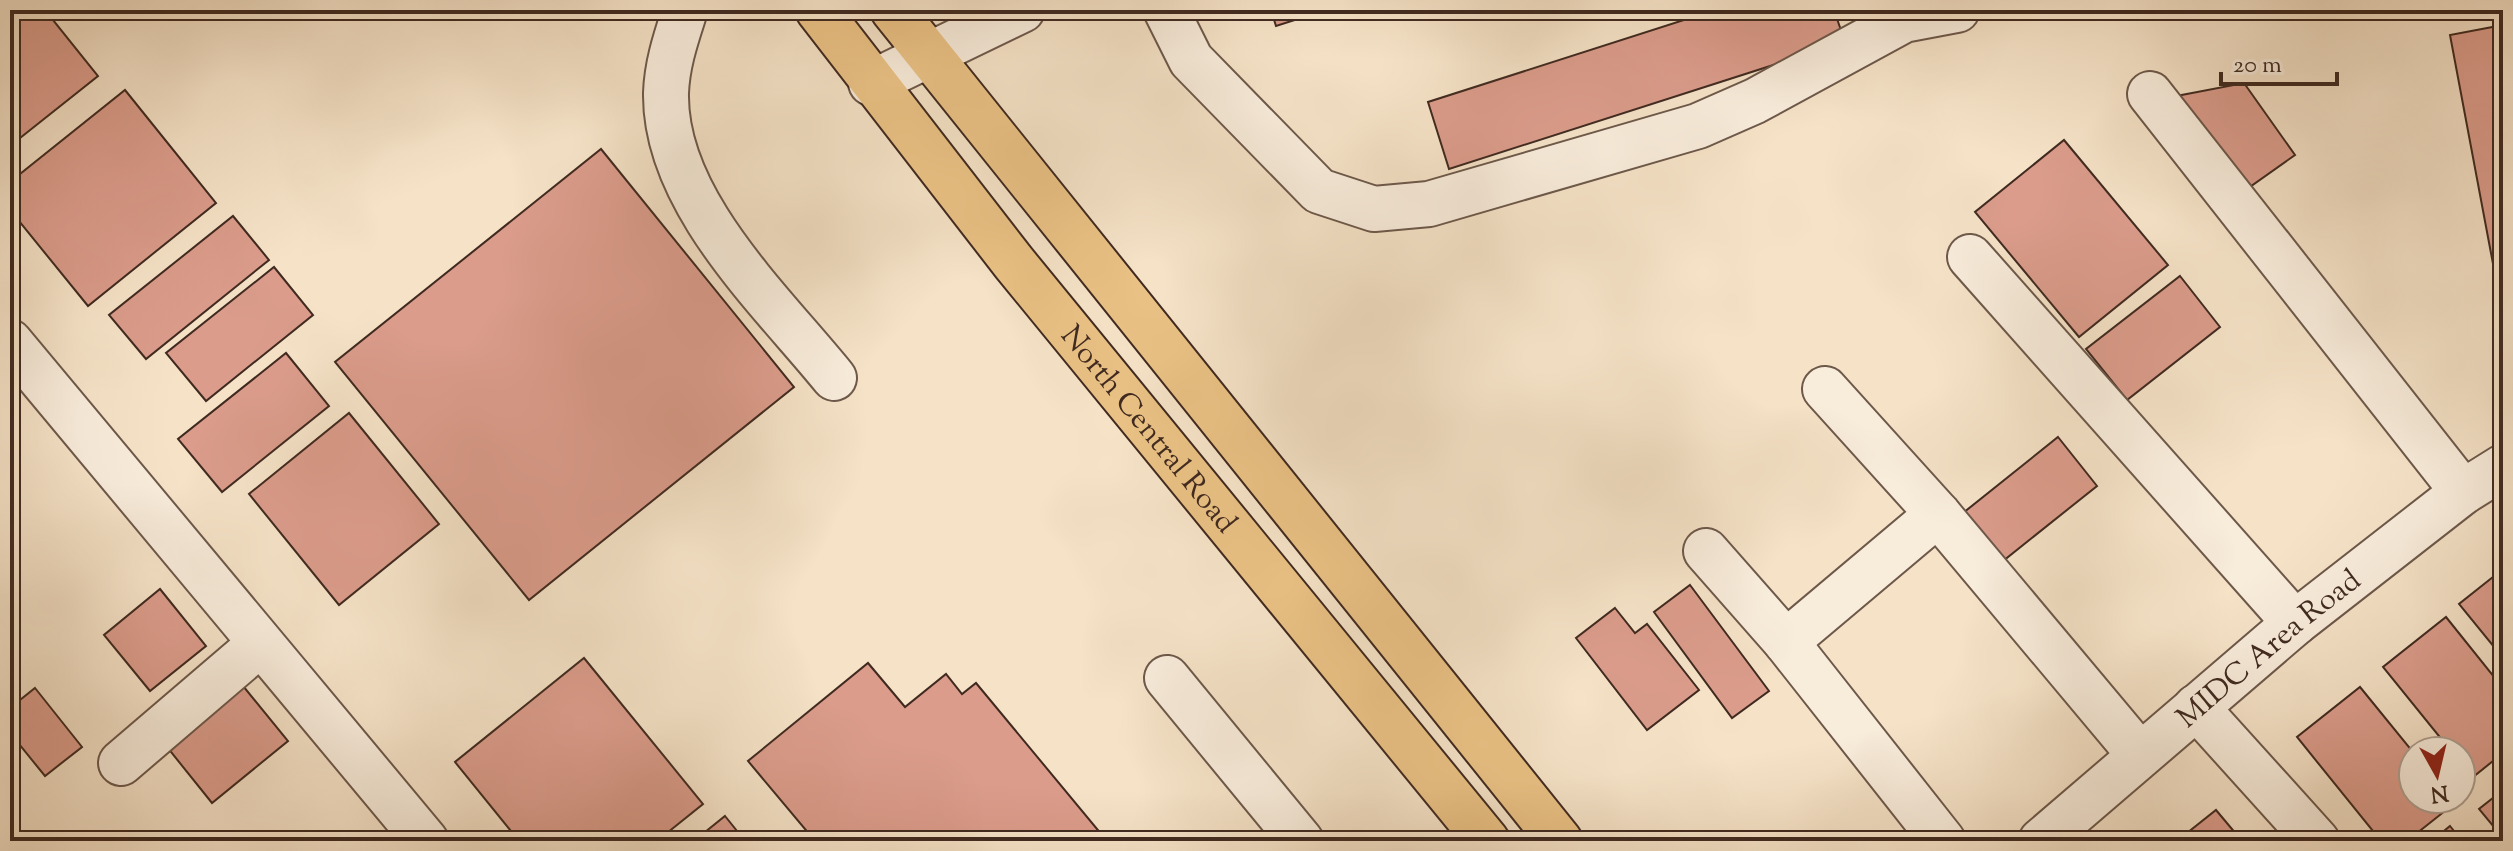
<svg xmlns="http://www.w3.org/2000/svg" width="2513" height="851" font-family="'Sorts Mill Goudy',serif">
	<style>
		.building { fill: #db9c8b; stroke: #402a20; stroke-width: 2 }
		.lines { fill: none; stroke-linecap: round; stroke-linejoin: round }
		.minor-casing { stroke: #6d584a; stroke-width: 48 }
		.major-casing { stroke: #402a20; stroke-width: 48 }
		.minor { stroke: #f8ecdb; stroke-width: 44 }
		.major { stroke: #eac184; stroke-width: 44 }
		.labels { text-anchor: middle; stroke-width: 6; stroke-linejoin: round; paint-order: stroke }
		.street-label { font-size: 30px; fill: #402a20; stroke: #f8ecdb }
	</style>
	<rect width="100%" height="100%" fill="#f5e2c7"/>
	<filter id="stains"><feTurbulence type="fractalNoise" baseFrequency=".0025" numOctaves="4"/><feColorMatrix values="0 0 0 0 .2 0 0 0 0 .09 0 0 0 0 .02 0 0 0 .5 -.17"/></filter>
	<radialGradient id="worn" r=".72"><stop offset=".6" stop-color="#630" stop-opacity="0"/><stop offset="1" stop-color="#630" stop-opacity=".3"/></radialGradient>
	<!-- building -->
	<g class="building">
		<polygon points="10,10 45,10 98,76 10,146"/>
		<polygon points="1271,10 1326,10 1276,26"/>
		<polygon points="1715,10 1834,10 1845,42 1449,169 1428,102"/>
		<polygon points="2503,25 2503,317 2450,35"/>
		<polygon points="2244,83 2295,155 2237,196 2166,98"/>
		<polygon points="125,90 216,203 88,306 10,210 10,182"/>
		<polygon points="2064,140 2168,265 2079,337 1975,212"/>
		<polygon points="601,149 794,387 529,600 335,362"/>
		<polygon points="233,216 269,260 146,359 109,315"/>
		<polygon points="274,267 313,315 206,401 166,353"/>
		<polygon points="2180,276 2220,327 2127,400 2086,349"/>
		<polygon points="286,353 329,406 222,492 178,439"/>
		<polygon points="349,413 439,524 339,605 249,494"/>
		<polygon points="2058,437 2097,486 2003,561 1963,513"/>
		<polygon points="2503,569 2503,658 2459,604"/>
		<polygon points="1690,585 1769,691 1732,718 1654,612"/>
		<polygon points="160,589 206,646 150,691 104,635"/>
		<polygon points="1615,608 1635,633 1647,624 1699,690 1647,730 1576,638"/>
		<polygon points="2446,617 2503,688 2503,753 2473,777 2461,763 2461,751 2451,751 2383,667"/>
		<polygon points="584,658 703,804 657,841 519,841 455,762"/>
		<polygon points="868,663 905,707 946,674 962,694 976,683 1107,841 815,841 748,761"/>
		<polygon points="239,681 288,741 212,803 163,742"/>
		<polygon points="2360,687 2413,752 2413,799 2451,799 2455,803 2407,841 2381,841 2297,737"/>
		<polygon points="35,688 82,747 45,776 10,733 10,708"/>
		<polygon points="2503,790 2503,838 2479,809"/>
		<polygon points="2216,810 2242,841 2177,841"/>
		<polygon points="725,816 745,841 694,841"/>
		<polygon points="2450,826 2462,841 2432,841"/>
	</g>
	<g class="lines">
		<!-- minor casing -->
		<g class="minor-casing">
			<g id="minor">
				<path d="M685,10C676,38 667,64 666,93C664,201 770,299 834,378"/>
				<polyline points="1166,10 1191,60 1319,191 1374,209 1429,204 1698,126 1755,101 1904,20 1957,10"/>
				<polyline points="871,83 1022,10"/>
				<polyline points="2150,94 2463,492"/>
				<polyline points="1970,257 2295,623"/>
				<polyline points="10,342 426,841"/>
				<polyline points="1825,389 1938,514 2139,754"/>
				<polyline points="1706,551 1786,642 1943,841"/>
				<polyline points="1786,642 1938,514"/>
				<polyline points="1167,678 1301,841"/>
				<polyline points="2196,707 2317,841"/>
				<polyline points="121,763 260,644"/>
				<path id="s1" d="M2041,841L2295,623L2463,492L2503,467"/>
			</g>
		</g>
		<!-- major casing -->
		<g class="major-casing">
			<g id="major">
				<path id="s2" d="M818,10L1014,263L1487,841"/>
				<polyline points="893,10 1560,841"/>
			</g>
		</g>
		<!-- minor -->
		<use href="#minor" class="minor"/>
		<!-- major -->
		<use href="#major" class="major"/>
	</g>
	<g class="labels">
		<!-- street labels -->
		<g class="street-label">
			<text dy="10" stroke="none"><textPath href="#s2" startOffset="534">North Central Road</textPath></text>
			<text dy="10" stroke="none"><textPath href="#s1" startOffset="298">MIDC Area Road</textPath></text>
		</g>
	</g>
	<!-- margin -->
	<rect width="2513" height="851" fill="none" stroke="#f5e2c7" stroke-width="40"/>
	<rect x="12" y="12" width="2489" height="827" fill="none" stroke="#402a20" stroke-width="4"/>
	<rect x="20" y="20" width="2473" height="811" fill="none" stroke="#402a20" stroke-width="2"/>
	<!-- north arrow -->
	<g transform="translate(2437 775) rotate(172)"><circle r="38" fill="#f8ecdb" stroke="#ae9e90" stroke-width="2"/>
	<path d="M0-6L14 30L0 20L-14 30Z" fill="#8f2418"/>
	<text y="-12" font-size="22" font-weight="bold" text-anchor="middle" fill="#402a20">N</text>
	</g>
	<!-- scale -->
	<path d="M2221 72v12h116v-12" fill="none" stroke="#402a20" stroke-width="4"/>
	<text x="2233" y="72" font-size="24" fill="#402a20" stroke="#f8ecdb" stroke-width="6" paint-order="stroke">20 m</text>
	<rect width="100%" height="100%" filter="url(#stains)"/>
	<rect width="100%" height="100%" fill="url(#worn)"/>
</svg>
